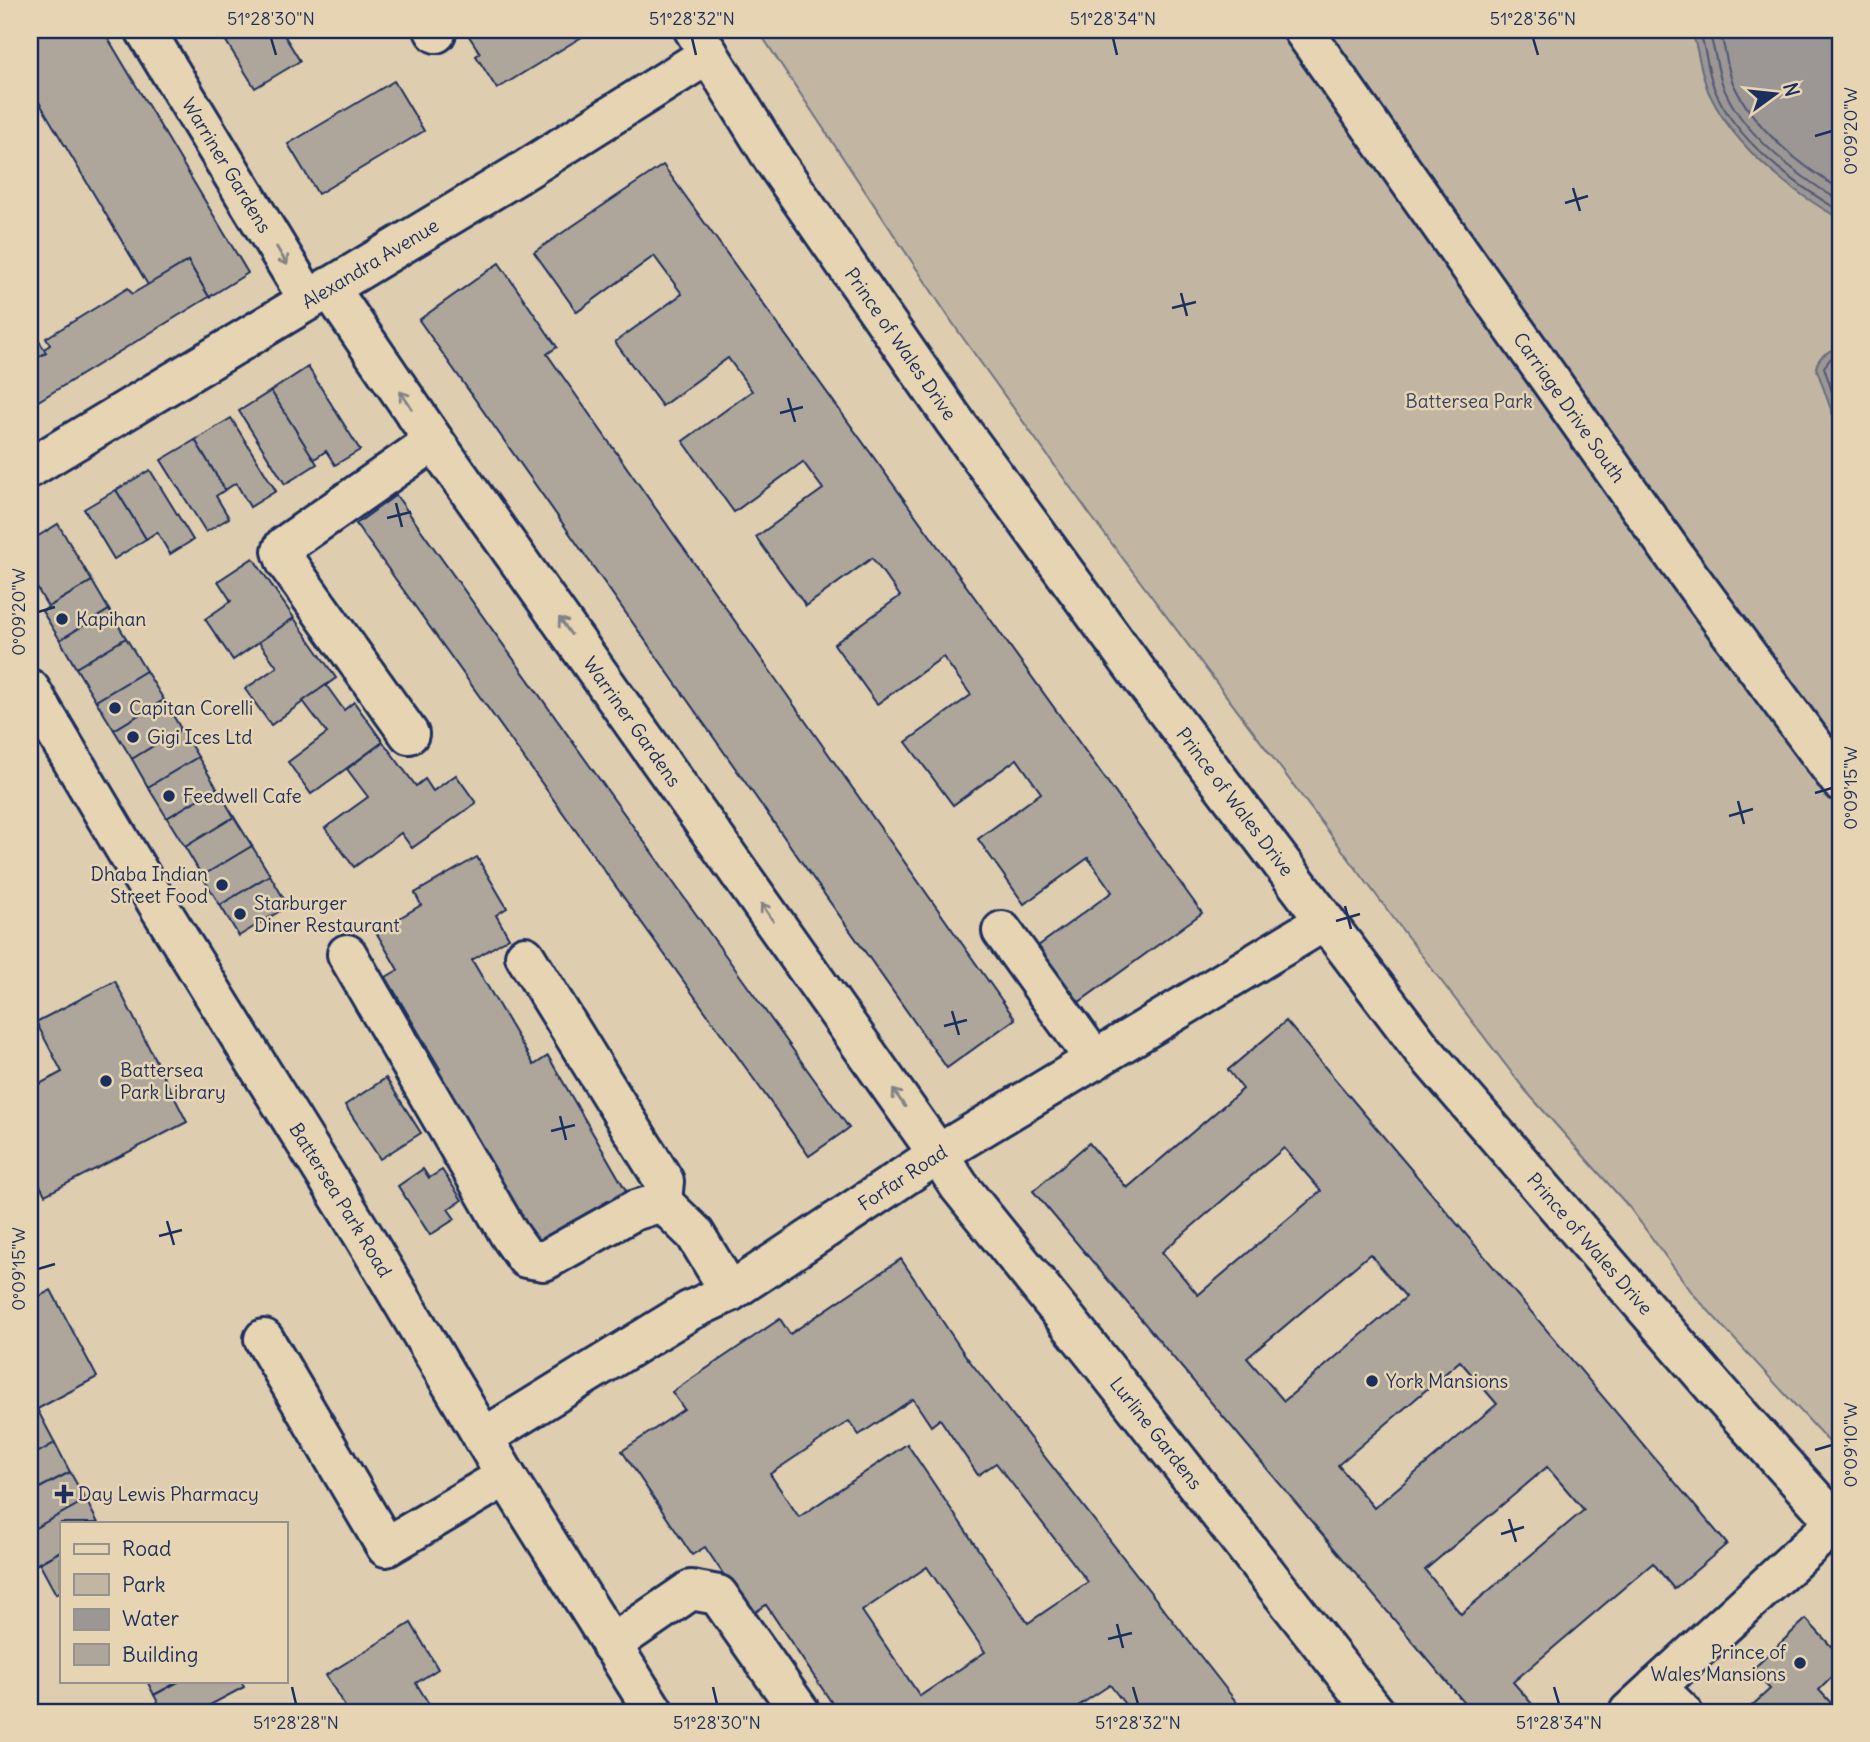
<svg xmlns="http://www.w3.org/2000/svg" width="1870" height="1742" font-family="Delius,sans-serif">
	<style>
		.green { fill: #c2b6a3; stroke: #6e7280; stroke-width: 2 }
		.water { fill: #9c9694; stroke: #686d7e; stroke-width: 2 }
		.lines { fill: none; stroke-linecap: round; stroke-linejoin: round }
		.shore { stroke: #4f5874; stroke-width: 2 }
		.building { fill: #aea69a; stroke: #1b2f5e; stroke-width: 2; fill-rule: evenodd }
		.minor-casing { stroke: #1b2f5e; stroke-width: 44 }
		.highway-casing { stroke: #1b2f5e; stroke-width: 44 }
		.minor { stroke: #e7d4b2; stroke-width: 38 }
		.highway { stroke: #e7d4b2; stroke-width: 38 }
		.oneway { stroke: #818288 }
		.ticks { fill: none; stroke: #1b2f5e; stroke-width: 2.5 }
		.poi-dot { fill: #1b2f5e; stroke: #e7d4b2; stroke-width: 2.5 }
		.labels { text-anchor: middle; stroke-width: 5; stroke-linejoin: round; paint-order: stroke }
		.street-label { font-size: 19px; fill: #1b2f5e; stroke: #e7d4b2 }
		.park-label { font-size: 19px; fill: #344368; stroke: #e7d4b2 }
		.poi-label { font-size: 19px; fill: #1b2f5e; stroke: #e7d4b2; text-anchor: start }
		.neatline { fill: none; stroke: #1b2f5e; stroke-width: 2.5 }
		.ticks-label { font-size: 18px; text-anchor: middle; fill: #1b2f5e }
	</style>
	<rect width="100%" height="100%" fill="#dfcdaf"/>
	<filter id="ink" filterUnits="userSpaceOnUse"><feTurbulence type="fractalNoise" baseFrequency=".0143" numOctaves="2"/><feDisplacementMap in="SourceGraphic" scale="14" xChannelSelector="R" yChannelSelector="G"/><feConvolveMatrix kernelMatrix="1 2 1 2 8 2 1 2 1" color-interpolation-filters="sRGB"/></filter>
	<g filter="url(#ink)">
		<!-- green -->
		<polygon class="green" points="758,30 1840,30 1840,1454 1694,1295 1629,1207 1525,1090 1419,952 1091,516 958,331"/>
		<!-- water -->
		<g class="water">
			<path d="M1691,30H1840V219C1788,189 1735,148 1709,93C1700,73 1699,50 1691,30Z"/>
			<path d="M1836,348L1840,349V435L1816,367C1819,356 1827,352 1836,348Z"/>
		</g>
		<g class="lines">
			<!-- shore -->
			<g class="shore">
				<path d="M1699,30C1706,48 1707,69 1714,88C1734,139 1794,184 1840,211"/>
				<path d="M1708,30C1715,47 1716,66 1722,83C1738,131 1798,176 1840,201"/>
				<path d="M1719,30C1726,47 1726,66 1733,83C1753,127 1799,165 1840,189"/>
				<polyline points="1840,355 1831,358 1824,367 1840,416"/>
			</g>
		</g>
		<!-- building -->
		<g class="building">
			<polygon points="30,30 103,30 248,273 209,297 188,261 148,285 30,87"/>
			<polygon points="219,30 281,30 300,61 255,88"/>
			<polygon points="465,30 589,30 590,32 497,89 476,56 480,53"/>
			<polygon points="394,81 424,131 318,194 288,144"/>
			<polygon points="663,165 1202,913 1075,1005 1034,949 1112,892 1088,858 1024,904 978,839 1041,793 1017,759 953,805 906,742 971,695 943,657 877,704 834,644 900,596 872,558 806,606 756,537 823,489 803,462 734,512 683,441 752,391 728,358 662,406 615,342 682,294 654,256 577,312 534,252"/>
			<polygon points="188,261 209,297 30,406 30,361 46,353 44,349 50,345 46,338 128,288 132,294"/>
			<polygon points="499,263 557,347 547,354 1015,1019 947,1068 419,320"/>
			<polygon points="30,324 46,353 30,361"/>
			<polygon points="308,367 360,450 335,465 326,451 313,460 271,391"/>
			<polygon points="271,391 317,464 285,484 239,411"/>
			<polygon points="231,418 276,491 250,507 236,483 225,490 195,440"/>
			<polygon points="195,440 225,490 216,496 229,518 206,532 161,460"/>
			<polygon points="150,470 193,540 170,554 157,532 146,539 116,490"/>
			<polygon points="116,490 146,539 114,559 84,509"/>
			<polygon points="396,495 849,1128 809,1156 356,524"/>
			<polygon points="58,524 92,581 48,607 30,576 30,541"/>
			<polygon points="253,558 294,618 233,660 205,619 231,601 218,581"/>
			<polygon points="92,581 109,610 60,640 42,611"/>
			<polygon points="109,610 126,638 76,668 60,640"/>
			<polygon points="294,618 336,678 271,725 245,689 277,667 259,642"/>
			<polygon points="126,638 146,671 96,701 76,668"/>
			<polygon points="146,671 164,700 114,730 96,701"/>
			<polygon points="326,685 344,710 354,702 383,742 311,794 288,762 327,733 303,701"/>
			<polygon points="164,700 181,729 132,759 114,730"/>
			<polygon points="181,729 198,757 148,787 132,759"/>
			<polygon points="383,742 416,786 425,779 433,791 456,775 476,803 412,848 401,833 354,867 325,828 368,797 347,769"/>
			<polygon points="198,757 217,788 167,818 148,787"/>
			<polygon points="217,788 234,817 185,847 167,818"/>
			<polygon points="234,817 252,846 202,876 185,847"/>
			<polygon points="252,846 270,875 220,905 202,876"/>
			<polygon points="477,857 507,908 496,915 509,938 472,960 534,1065 548,1056 628,1194 528,1253 425,1078 440,1069 386,977 398,970 376,932 421,905 415,893"/>
			<polygon points="270,875 288,906 239,936 220,905"/>
			<polygon points="115,981 187,1122 45,1195 30,1166 30,1089 62,1072 36,1022"/>
			<path d="M1286,1021L1727,1544L1674,1589L1653,1563L1513,1682L1539,1712H1472L1033,1191L1089,1143L1127,1188L1243,1089L1228,1070ZM1284,1148L1321,1191L1198,1295L1162,1252ZM1370,1254L1406,1297L1284,1401L1247,1358ZM1460,1361L1497,1404L1374,1508L1338,1465ZM1547,1467L1584,1510L1461,1614L1425,1570Z"/>
			<polygon points="386,1078 421,1133 380,1159 345,1105"/>
			<polygon points="423,1169 429,1178 442,1170 462,1200 448,1209 455,1219 430,1235 398,1186"/>
			<path d="M901,1259L965,1355L1241,1708L1236,1712H1190L1187,1708L1182,1712H1131L1110,1685L1069,1712H838L766,1605L751,1615L705,1547L692,1555L622,1451L684,1409L672,1392L780,1319L790,1334ZM913,1399L931,1426L940,1419L978,1475L996,1463L1088,1582L1028,1623L907,1444L799,1517L770,1474L849,1421L859,1435ZM927,1567L985,1652L920,1696L862,1611Z"/>
			<polygon points="51,1290 97,1377 30,1413 30,1301"/>
			<polygon points="37,1409 55,1443 30,1457 30,1413"/>
			<polygon points="55,1443 70,1472 30,1493 30,1457"/>
			<polygon points="70,1472 86,1500 30,1531 30,1493"/>
			<polygon points="86,1500 98,1523 61,1523 61,1551 30,1568 30,1531"/>
			<polygon points="61,1551 61,1591 56,1594 39,1563"/>
			<polygon points="1806,1619 1840,1656 1840,1669 1819,1690 1832,1704 1840,1697 1840,1712 1745,1712 1770,1689 1752,1670"/>
			<polygon points="411,1623 438,1669 416,1683 434,1712 348,1712 326,1675"/>
			<polygon points="147,1681 180,1681 154,1695"/>
			<polygon points="180,1681 241,1681 244,1687 197,1712 163,1712 154,1695"/>
		</g>
		<g class="lines">
			<!-- minor casing -->
			<g class="minor-casing">
				<g id="minor">
					<path id="s1" d="M145,30L308,299"/>
					<polyline points="434,30 436,33"/>
					<path id="s2" d="M694,30L775,162L953,419L1138,673L1422,1049L1720,1394L1840,1527"/>
					<path id="s3" d="M1303,30L1678,561L1840,781"/>
					<path id="s4" d="M329,287L434,441L938,1154L959,1186L1103,1365L1375,1712"/>
					<path id="s5" d="M30,468L517,175L709,54"/>
					<polyline points="409,734 286,562 282,551 284,546 434,441"/>
					<polyline points="1002,931 1095,1060"/>
					<polyline points="347,954 509,1234 526,1258 544,1261 633,1211 662,1202 695,1234 730,1292"/>
					<polyline points="525,956 664,1181 662,1202"/>
					<polyline points="264,1339 386,1547 506,1476"/>
					<path id="s6" d="M483,1438L689,1311L730,1292L938,1154L1325,921"/>
					<polyline points="611,1645 691,1590 718,1595 800,1712"/>
					<polyline points="1656,1687 1682,1712"/>
					<polyline points="1629,1712 1836,1522"/>
				</g>
			</g>
			<!-- highway casing -->
			<g class="highway-casing">
				<g id="highway">
					<path id="s7" d="M30,689L160,908L363,1235L506,1476L654,1712"/>
				</g>
			</g>
			<!-- minor -->
			<use href="#minor" class="minor"/>
			<!-- highway -->
			<use href="#highway" class="highway"/>
		</g>
		<!-- one-way arrows -->
		<defs><path id="oneway-shaft" d="M-6 0H5M1.5-3L5.5 0L1.5 3" fill="none" stroke-width="1.6" stroke-linecap="round" stroke-linejoin="round" transform="scale(1.75)"/></defs>
		<g class="oneway">
			<use href="#oneway-shaft" transform="translate(282 256) rotate(59)"/>
			<use href="#oneway-shaft" transform="translate(406 400) rotate(-124)"/>
			<use href="#oneway-shaft" transform="translate(565 626) rotate(-125)"/>
			<use href="#oneway-shaft" transform="translate(767 912) rotate(-125)"/>
			<use href="#oneway-shaft" transform="translate(899 1098) rotate(-125)"/>
		</g>
	</g>
	<!-- ticks -->
	<path class="ticks" d="M271,38L276,55M692,38L696,55M1113,38L1117,55M1533,38L1538,55M1815,136L1832,131M1573,188L1580,211M1565,203L1588,196M1181,293L1187,316M1172,308L1196,302M788,398L795,422M780,413L803,407M396,503L402,527M387,518L411,512M38,612L55,607M1815,793L1832,788M1738,801L1744,824M1729,816L1753,809M1345,906L1351,929M1336,921L1360,914M952,1011L959,1035M944,1026L967,1020M560,1116L566,1140M551,1131L575,1125M167,1221L174,1245M159,1236L182,1230M38,1269L55,1264M1815,1450L1832,1445M1509,1519L1516,1542M1501,1534L1524,1527M1117,1624L1123,1648M1108,1639L1132,1633M292,1687L296,1704M713,1687L717,1704M1133,1687L1138,1704M1554,1687L1559,1704"/>
	<!-- markers -->
	<g class="poi-dot">
		<circle cx="62" cy="619" r="7"/>
		<circle cx="115" cy="708" r="7"/>
		<circle cx="133" cy="737" r="7"/>
		<circle cx="169" cy="796" r="7"/>
		<circle cx="222" cy="885" r="7"/>
		<circle cx="240" cy="914" r="7"/>
		<circle cx="106" cy="1081" r="7"/>
		<circle cx="1372" cy="1381" r="7"/>
		<path d="M60.5 1483.5h7v7h7v7h-7v7h-7v-7h-7v-7h7z"/>
		<circle cx="1800" cy="1663" r="7"/>
	</g>
	<g class="labels">
		<!-- street labels -->
		<g class="street-label">
			<text dy="7" stroke="none"><textPath href="#s1" startOffset="158">Warriner Gardens</textPath></text>
			<text dy="7" stroke="none"><textPath href="#s5" startOffset="397">Alexandra Avenue</textPath></text>
			<text dy="7" stroke="none"><textPath href="#s2" startOffset="376">Prince of Wales Drive</textPath></text>
			<text dy="7" stroke="none"><textPath href="#s3" startOffset="462">Carriage Drive South</textPath></text>
			<text dy="7" stroke="none"><textPath href="#s4" startOffset="530">Warriner Gardens</textPath></text>
			<text dy="7" stroke="none"><textPath href="#s2" startOffset="943">Prince of Wales Drive</textPath></text>
			<text dy="7" stroke="none"><textPath href="#s6" startOffset="494">Forfar Road</textPath></text>
			<text dy="7" stroke="none"><textPath href="#s7" startOffset="598">Battersea Park Road</textPath></text>
			<text dy="7" stroke="none"><textPath href="#s2" startOffset="1510">Prince of Wales Drive</textPath></text>
			<text dy="7" stroke="none"><textPath href="#s4" startOffset="1414">Lurline Gardens</textPath></text>
		</g>
		<!-- park labels -->
		<g class="park-label">
			<text x="1469" y="408">Battersea Park</text>
		</g>
		<!-- poi labels -->
		<g class="poi-label">
			<text x="76" y="626">Kapihan</text>
			<text x="129" y="715">Capitan Corelli</text>
			<text x="147" y="744">Gigi Ices Ltd</text>
			<text x="183" y="803">Feedwell Cafe</text>
			<text x="208" y="881" text-anchor="end">Dhaba Indian<tspan x="208" dy="22">Street Food</tspan></text>
			<text x="254" y="910">Starburger<tspan x="254" dy="22">Diner Restaurant</tspan></text>
			<text x="120" y="1077">Battersea<tspan x="120" dy="22">Park Library</tspan></text>
			<text x="1386" y="1388">York Mansions</text>
			<text x="78" y="1501">Day Lewis Pharmacy</text>
			<text x="1786" y="1659" text-anchor="end">Prince of<tspan x="1786" dy="22">Wales Mansions</tspan></text>
		</g>
	</g>
	<!-- margin -->
	<rect width="1870" height="1742" fill="none" stroke="#e7d4b2" stroke-width="77"/>
	<!-- legend -->
	<rect x="60" y="1522" width="228" height="161" fill="#e7d4b2" stroke="#959290" stroke-width="2"/>
	<rect x="74" y="1544" width="35" height="10" fill="#e7d4b2" stroke="#959290" stroke-width="2"/>
	<text x="122" y="1556" font-size="21" fill="#1b2f5e">Road</text>
	<rect x="74" y="1574" width="35" height="21" fill="#c2b6a3" stroke="#959290" stroke-width="2"/>
	<text x="122" y="1592" font-size="21" fill="#1b2f5e">Park</text>
	<rect x="74" y="1609" width="35" height="21" fill="#9c9694" stroke="#959290" stroke-width="2"/>
	<text x="122" y="1626" font-size="21" fill="#1b2f5e">Water</text>
	<rect x="74" y="1644" width="35" height="21" fill="#aea69a" stroke="#959290" stroke-width="2"/>
	<text x="122" y="1662" font-size="21" fill="#1b2f5e">Building</text>
	<!-- north arrow -->
	<g transform="translate(1775 94) rotate(75)" stroke="#e7d4b2" stroke-width="5" paint-order="stroke">
	<path d="M0-5L12 26L0 18L-12 26Z" fill="#1b2f5e"/>
	<text y="-10" font-size="19" font-weight="bold" text-anchor="middle" fill="#1b2f5e">N</text>
	</g>
	<rect x="38" y="38" width="1794" height="1666" class="neatline"/>
	<g class="ticks-label">
		<text x="271" y="25">51°28'30"N</text>
		<text x="692" y="25">51°28'32"N</text>
		<text x="1113" y="25">51°28'34"N</text>
		<text x="1533" y="25">51°28'36"N</text>
		<text transform="translate(1851 131) rotate(-90)" y="6">0°09'20"W</text>
		<text transform="translate(19 612) rotate(-90)" y="6">0°09'20"W</text>
		<text transform="translate(1851 788) rotate(-90)" y="6">0°09'15"W</text>
		<text transform="translate(19 1269) rotate(-90)" y="6">0°09'15"W</text>
		<text transform="translate(1851 1445) rotate(-90)" y="6">0°09'10"W</text>
		<text x="296" y="1729">51°28'28"N</text>
		<text x="717" y="1729">51°28'30"N</text>
		<text x="1138" y="1729">51°28'32"N</text>
		<text x="1559" y="1729">51°28'34"N</text>
	</g>
</svg>
